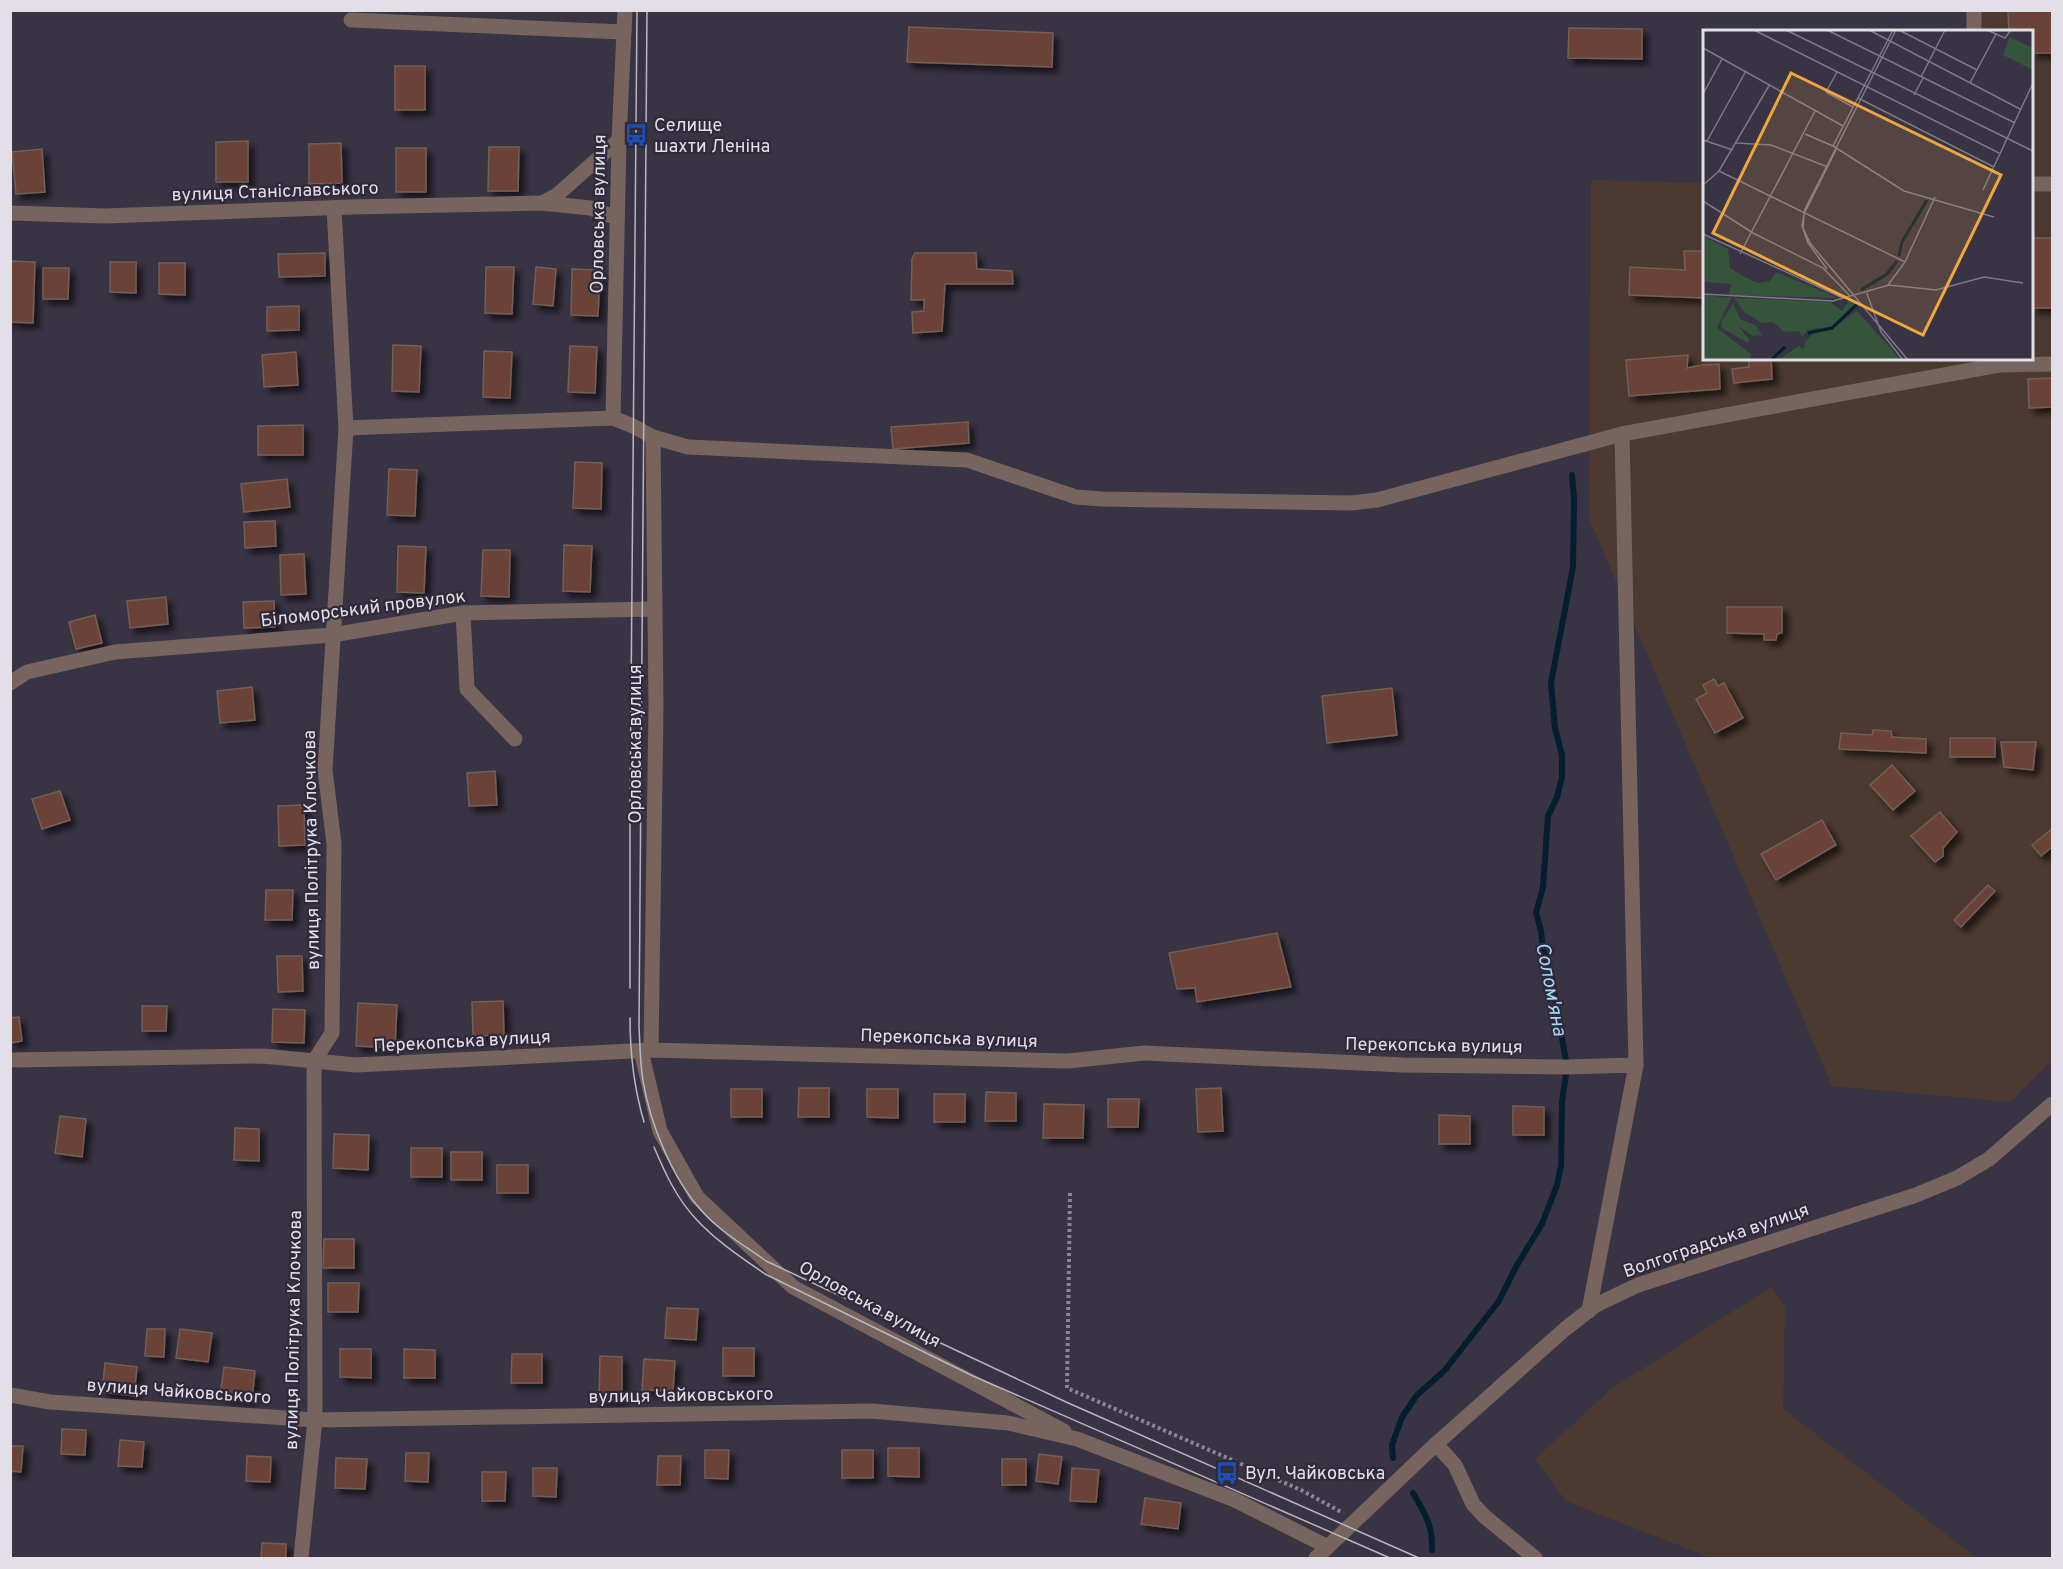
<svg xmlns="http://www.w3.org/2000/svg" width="2063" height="1569" font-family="Overpass,sans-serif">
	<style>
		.industrial { fill: #4c3a31 }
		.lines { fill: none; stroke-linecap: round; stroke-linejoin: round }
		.stream { stroke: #041e30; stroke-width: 6 }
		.building { fill: #6b4337; stroke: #735e58; stroke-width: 1.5; filter: url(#shadow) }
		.path { stroke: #8b8794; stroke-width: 4; stroke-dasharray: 3 3; stroke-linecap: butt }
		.minor { stroke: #77645e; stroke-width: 15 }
		.tram { stroke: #bab7c2; stroke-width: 1.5 }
		.labels { text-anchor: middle; stroke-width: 4.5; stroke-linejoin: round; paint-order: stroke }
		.poi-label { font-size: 18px; fill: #e2dfe9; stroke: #2f2a3a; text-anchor: start }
		.street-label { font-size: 18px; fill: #e2dfe9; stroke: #2f2a3a }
		.water-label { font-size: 20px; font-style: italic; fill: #a6d6fa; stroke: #2f2a3a }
		.inset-river { fill: none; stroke: #041e30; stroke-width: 3 }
		.inset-road { fill: none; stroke: #7d7886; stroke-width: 1.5 }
		.view { fill: #efa73e; fill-opacity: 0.15; stroke: #efa73e; stroke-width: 3 }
		.inset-edge { fill: none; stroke: #e2dfe9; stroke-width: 3 }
	</style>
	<defs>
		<filter id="shadow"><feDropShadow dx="5.5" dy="5.5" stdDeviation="3" flood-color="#0009"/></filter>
	</defs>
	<rect width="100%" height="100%" fill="#393444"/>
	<!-- industrial -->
	<g class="industrial">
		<polygon points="1975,11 2052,11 2052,1060 2010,1102 1832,1086 1589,518 1591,180 1704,183 1704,358 2032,358 2032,32 1968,31"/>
		<polygon points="1771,1287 1785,1306 1783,1409 1977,1558 1711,1558 1566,1501 1535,1459 1611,1389"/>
	</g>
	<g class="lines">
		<!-- stream -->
		<g class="stream">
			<polyline points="1393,1458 1392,1445 1402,1417 1417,1395 1445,1370 1499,1301 1517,1265 1542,1224 1557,1185 1561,1165 1562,1102 1567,1067 1552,979 1543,950 1541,931 1536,913 1543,887 1548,816 1557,797 1562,777 1562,755 1555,728 1551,683 1573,567 1574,499 1572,475"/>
			<path d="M1413,1493C1425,1514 1433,1525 1432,1550"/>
		</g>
	</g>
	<!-- building -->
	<g class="building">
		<polygon points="2008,10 2052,10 2052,53 2032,53 2032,32 2009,32"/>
		<polygon points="909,27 1053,33 1052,67 907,62"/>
		<polygon points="1569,28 1642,29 1642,59 1568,58"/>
		<rect x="395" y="66" width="30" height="44"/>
		<polygon points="248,141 248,182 216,182 216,142"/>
		<polygon points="341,143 342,183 309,184 309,144"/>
		<polygon points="489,147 519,147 518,191 488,191"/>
		<rect x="396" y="148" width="30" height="44"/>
		<polygon points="42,149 45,192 16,194 12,152"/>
		<rect x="2032" y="238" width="20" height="70"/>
		<polygon points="1684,251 1704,251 1704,298 1629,295 1630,267 1685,270"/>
		<polygon points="325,253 325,276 279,277 278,254"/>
		<polygon points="915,253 976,253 977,269 1012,271 1013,284 945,284 942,331 913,333 912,312 924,311 924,300 911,300 912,259"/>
		<polygon points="10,261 35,262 33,323 10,322"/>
		<polygon points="110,262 136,262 136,293 110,292"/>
		<polygon points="159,263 185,263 185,295 159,294"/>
		<polygon points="486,267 514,267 512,314 485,313"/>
		<polygon points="536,267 556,269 553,306 533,304"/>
		<polygon points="43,268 69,268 68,299 43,299"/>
		<polygon points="572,269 600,270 598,316 571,315"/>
		<polygon points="299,306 299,330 267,331 267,307"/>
		<polygon points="393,345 421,346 419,392 392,391"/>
		<polygon points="570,346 597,347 595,393 568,392"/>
		<polygon points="484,351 512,352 510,398 483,397"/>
		<polygon points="296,352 298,385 264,387 262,355"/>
		<polygon points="1688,355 1687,368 1702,365 1719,364 1720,389 1629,396 1626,360"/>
		<polygon points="1749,358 1771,358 1772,379 1734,383 1732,369 1749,367"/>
		<polygon points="2052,378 2052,407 2029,408 2028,379"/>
		<polygon points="968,422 969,443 893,449 891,427"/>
		<polygon points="303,425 303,455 258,455 258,426"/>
		<polygon points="575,462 602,463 601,509 573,508"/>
		<polygon points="389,469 417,470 415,516 387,515"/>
		<polygon points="287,479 290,507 244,512 241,484"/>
		<polygon points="275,521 276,546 245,548 244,522"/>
		<polygon points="564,545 592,546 590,592 563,591"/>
		<polygon points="398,546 426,547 424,593 397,592"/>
		<polygon points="483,550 510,550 509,597 481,596"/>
		<polygon points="304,554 306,594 281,595 280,555"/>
		<polygon points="166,597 168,624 130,628 127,601"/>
		<polygon points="274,601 275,627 244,628 243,602"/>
		<polygon points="1727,607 1782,607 1782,633 1777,634 1776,640 1764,640 1764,634 1727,633"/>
		<polygon points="95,615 102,643 76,649 69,622"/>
		<polygon points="1714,679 1718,686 1724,683 1743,718 1715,733 1696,699 1707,693 1703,685"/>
		<polygon points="252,687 255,720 220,723 217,691"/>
		<polygon points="1392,688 1397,735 1327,743 1322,696"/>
		<polygon points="1873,730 1891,731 1892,737 1926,739 1926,753 1839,749 1841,733 1872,735"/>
		<rect x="1950" y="738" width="45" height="19"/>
		<polygon points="2001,742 2036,742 2033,770 2004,767"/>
		<polygon points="1892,765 1915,791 1893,810 1870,785"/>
		<polygon points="495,771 497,805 469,806 467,773"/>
		<polygon points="60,791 70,820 42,829 32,799"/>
		<polygon points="304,805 305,845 279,846 278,806"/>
		<polygon points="1940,812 1957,832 1943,848 1943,856 1935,862 1911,836"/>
		<polygon points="1822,820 1836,845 1776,880 1761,854"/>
		<polygon points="2052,829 2052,847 2041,856 2032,845"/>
		<polygon points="1988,885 1995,891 1961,927 1954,920"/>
		<polygon points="266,890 293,890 292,920 265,920"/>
		<polygon points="1277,933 1291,987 1197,1002 1195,988 1177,989 1169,953"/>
		<polygon points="277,956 302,956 303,991 278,992"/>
		<polygon points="503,1001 504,1035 473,1036 472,1002"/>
		<polygon points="358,1003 397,1005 395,1048 356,1046"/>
		<polygon points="142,1006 167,1006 166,1031 142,1031"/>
		<polygon points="273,1009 305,1010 304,1043 272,1042"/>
		<polygon points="19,1017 22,1041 10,1043 10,1018"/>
		<polygon points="799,1088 829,1088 829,1117 798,1117"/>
		<polygon points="1221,1088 1223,1131 1198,1132 1196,1089"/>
		<rect x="731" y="1089" width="31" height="28"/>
		<polygon points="867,1089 898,1089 898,1118 867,1117"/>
		<polygon points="986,1092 1016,1093 1016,1121 985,1121"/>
		<rect x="934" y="1094" width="31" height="28"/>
		<polygon points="1108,1099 1139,1099 1138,1127 1108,1127"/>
		<polygon points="1044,1104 1084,1105 1083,1138 1043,1138"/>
		<polygon points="1513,1106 1544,1107 1544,1135 1513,1135"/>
		<polygon points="1439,1115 1470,1116 1470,1144 1439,1144"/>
		<polygon points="60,1116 86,1119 82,1157 55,1153"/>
		<polygon points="235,1128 259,1129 259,1161 234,1160"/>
		<polygon points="334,1134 369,1135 368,1170 333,1168"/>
		<rect x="411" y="1148" width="31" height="29"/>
		<rect x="451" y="1152" width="31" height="28"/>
		<rect x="497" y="1165" width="31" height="28"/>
		<polygon points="324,1239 354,1239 354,1268 323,1268"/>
		<polygon points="328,1283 359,1283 358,1312 328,1312"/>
		<polygon points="667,1308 698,1309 696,1340 665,1338"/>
		<polygon points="147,1329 165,1329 164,1357 145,1356"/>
		<polygon points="180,1329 212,1333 208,1362 176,1358"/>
		<rect x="723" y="1348" width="31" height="28"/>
		<polygon points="340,1349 371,1349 371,1378 340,1377"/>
		<polygon points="404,1349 435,1350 435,1378 404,1378"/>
		<polygon points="512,1354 542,1354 542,1383 511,1383"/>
		<polygon points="600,1356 622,1357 622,1400 599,1399"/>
		<polygon points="644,1359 675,1361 673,1391 642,1390"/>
		<polygon points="105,1363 137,1367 134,1396 102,1392"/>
		<polygon points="224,1367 255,1371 252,1400 220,1396"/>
		<polygon points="62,1429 86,1430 85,1455 61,1454"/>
		<polygon points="120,1440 144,1442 142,1467 118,1466"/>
		<polygon points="10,1446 23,1446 21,1472 10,1471"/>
		<polygon points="888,1448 919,1448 919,1477 888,1476"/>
		<polygon points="705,1450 729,1450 728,1479 705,1478"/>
		<rect x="842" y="1450" width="31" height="28"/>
		<polygon points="406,1453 429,1453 428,1482 405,1481"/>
		<polygon points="1039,1454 1062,1457 1058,1484 1036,1481"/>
		<polygon points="247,1456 271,1457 270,1482 246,1481"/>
		<polygon points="658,1456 681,1456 680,1485 657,1485"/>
		<polygon points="336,1458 367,1459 365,1489 335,1488"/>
		<rect x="1002" y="1459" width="24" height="26"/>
		<polygon points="533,1468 557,1468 556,1497 533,1496"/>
		<polygon points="1072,1468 1099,1470 1096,1502 1070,1501"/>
		<polygon points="482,1472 506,1472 505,1501 482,1501"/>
		<polygon points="1145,1498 1181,1503 1178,1529 1141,1524"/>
		<polygon points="262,1543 286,1544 286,1558 261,1558"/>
	</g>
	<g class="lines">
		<!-- path -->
		<polyline class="path" points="1070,1193 1067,1388 1301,1490 1343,1513"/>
		<!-- minor -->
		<g class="minor">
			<polyline points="1974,10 1974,32"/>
			<polyline points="351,20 624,32"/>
			<polyline points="2032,184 2052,184"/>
			<polyline points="542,203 557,195 619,140"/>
			<polyline points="10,213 105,216 351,207 542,203 590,208 617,218"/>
			<polyline points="613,418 619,140 625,10"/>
			<polyline points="346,428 613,418 633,426 653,437 688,447 967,460 1076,497 1102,499 1351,503 1377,500 1622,434 1999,365 2052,364"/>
			<polyline points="1622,434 1636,1065"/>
			<polyline points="463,613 467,689 515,739"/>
			<polyline points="10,683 27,672 115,652 332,635 463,613 655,609"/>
			<polyline points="651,1050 656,706 653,437"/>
			<polyline points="641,1051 660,1131 697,1197 793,1287 1064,1431"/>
			<polyline points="10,1060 263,1056 356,1065 651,1050 1068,1061 1144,1053 1403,1065 1567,1067 1636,1065 1589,1311"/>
			<polyline points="10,1395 50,1402 315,1420 872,1411 1008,1423 1077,1439 1235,1500 1328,1547"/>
			<polyline points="1436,1444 1455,1465 1473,1504 1484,1516 1535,1558"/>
			<polyline points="301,1558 315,1420 314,1061 332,1033 334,844 325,770 346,428 334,208"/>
			<polyline points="1316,1558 1436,1444 1565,1329 1596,1305 1638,1285 1916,1195 1957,1178 1989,1159 2052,1104"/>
		</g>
		<!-- tram -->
		<g class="tram">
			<path d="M647,10L639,1026C640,1044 640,1063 643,1081C650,1123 672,1178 701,1210C719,1231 744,1245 766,1261L1066,1402L1419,1558"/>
			<polyline points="630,988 630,812 637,10"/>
			<path d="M630,1018C630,1054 634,1088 644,1122"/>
			<path d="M654,1147C665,1173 677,1199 696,1219C715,1240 742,1258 765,1274L973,1376L1390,1558"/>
		</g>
	</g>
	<!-- icons -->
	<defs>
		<g id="bus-bare" transform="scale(1.8)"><path d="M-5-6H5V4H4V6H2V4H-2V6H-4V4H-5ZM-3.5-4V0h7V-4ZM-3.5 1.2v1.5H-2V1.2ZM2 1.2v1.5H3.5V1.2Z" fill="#1a4fb4" stroke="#2f2a3a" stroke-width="2.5" paint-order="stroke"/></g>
	</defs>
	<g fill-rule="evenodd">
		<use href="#bus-bare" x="636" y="135"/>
		<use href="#bus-bare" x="1227" y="1473"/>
	</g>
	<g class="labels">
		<!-- poi labels -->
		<g class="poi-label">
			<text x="654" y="131">Селище<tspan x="654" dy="21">шахти Леніна</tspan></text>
			<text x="1245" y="1479">Вул. Чайковська</text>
		</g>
		<!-- street labels -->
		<g class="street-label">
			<text transform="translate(275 191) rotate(-2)" y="6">вулиця Станіславського</text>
			<text transform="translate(598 214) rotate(-89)" y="6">Орловська вулиця</text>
			<text transform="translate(363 608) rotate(-7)" y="6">Біломорський провулок</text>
			<text transform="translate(635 744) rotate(-90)" y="6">Орловська вулиця</text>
			<text transform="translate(311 850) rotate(-91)" y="6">вулиця Політрука Клочкова</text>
			<text transform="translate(949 1038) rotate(2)" y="6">Перекопська вулиця</text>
			<text transform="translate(462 1041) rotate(-3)" y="6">Перекопська вулиця</text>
			<text transform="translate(1434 1045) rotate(1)" y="6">Перекопська вулиця</text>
			<text transform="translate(1716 1240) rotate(-19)" y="6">Волгоградська вулиця</text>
			<text transform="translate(870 1304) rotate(29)" y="6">Орловська вулиця</text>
			<text transform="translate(293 1330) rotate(-89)" y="6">вулиця Політрука Клочкова</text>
			<text transform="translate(179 1391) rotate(4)" y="6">вулиця Чайковського</text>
			<text transform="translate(681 1395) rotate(-1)" y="6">вулиця Чайковського</text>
		</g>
		<!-- water labels -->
		<g class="water-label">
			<text transform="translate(1552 989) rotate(79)" y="7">Солом'яна</text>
		</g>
	</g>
	<!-- overview -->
	<g transform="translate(1703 30)">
		<rect width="330" height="330" fill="#393444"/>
		<path d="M307,7L330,18V40L300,25ZM0,206L25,219L27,238L42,247L55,253L67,251L73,242L135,268L26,265L28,254L0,252ZM0,265L28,268L14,298L48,324L47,330H0ZM31,268L127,272L139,281L148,268L153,275L129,296L105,300L99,307L96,301L81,302L70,292L59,293L41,282ZM30,273L37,289L52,295L59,305L50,306L35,296L46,309L45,313L19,298L18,292ZM154,281L198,330H75L96,316L101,319L102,312L110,304L128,299Z" fill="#36533b"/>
		<path class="inset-river" d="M196,226L199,212L224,170M158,260L184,244L194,231M105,303L129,298L154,274M68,330L82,317"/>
		<path class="inset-road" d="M51,0L296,123M83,0L330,121M124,0L312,93M166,0L317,79M193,0L102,179L99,196L107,213L205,330M196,0L274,40M284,0L302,8L308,0M0,18L140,96M218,47L242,0M267,53L293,4M123,62L150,77M123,62L134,42M0,64L19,29M211,65L220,48M155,68L291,137M102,104L130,116L201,161L291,187M0,110L30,120M4,111L43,41M33,113L68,115L125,137M130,116L190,0M16,141L202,232L185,255M0,155L16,141L67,54M280,160L330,53M0,171L50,203L120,238L147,266M101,182L100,199L105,213L124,239M102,182L133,120M0,204L140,268M37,224L112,81M202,232L232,167M163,261L178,302L200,330M0,264L130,271L186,255L233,260L281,247L320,253"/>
		<path class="view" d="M88,43L298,145L220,305L10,203Z"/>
		<rect width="330" height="330" class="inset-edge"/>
	</g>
	<!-- border -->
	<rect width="2063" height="1569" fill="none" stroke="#e2dfe9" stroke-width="24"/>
</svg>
